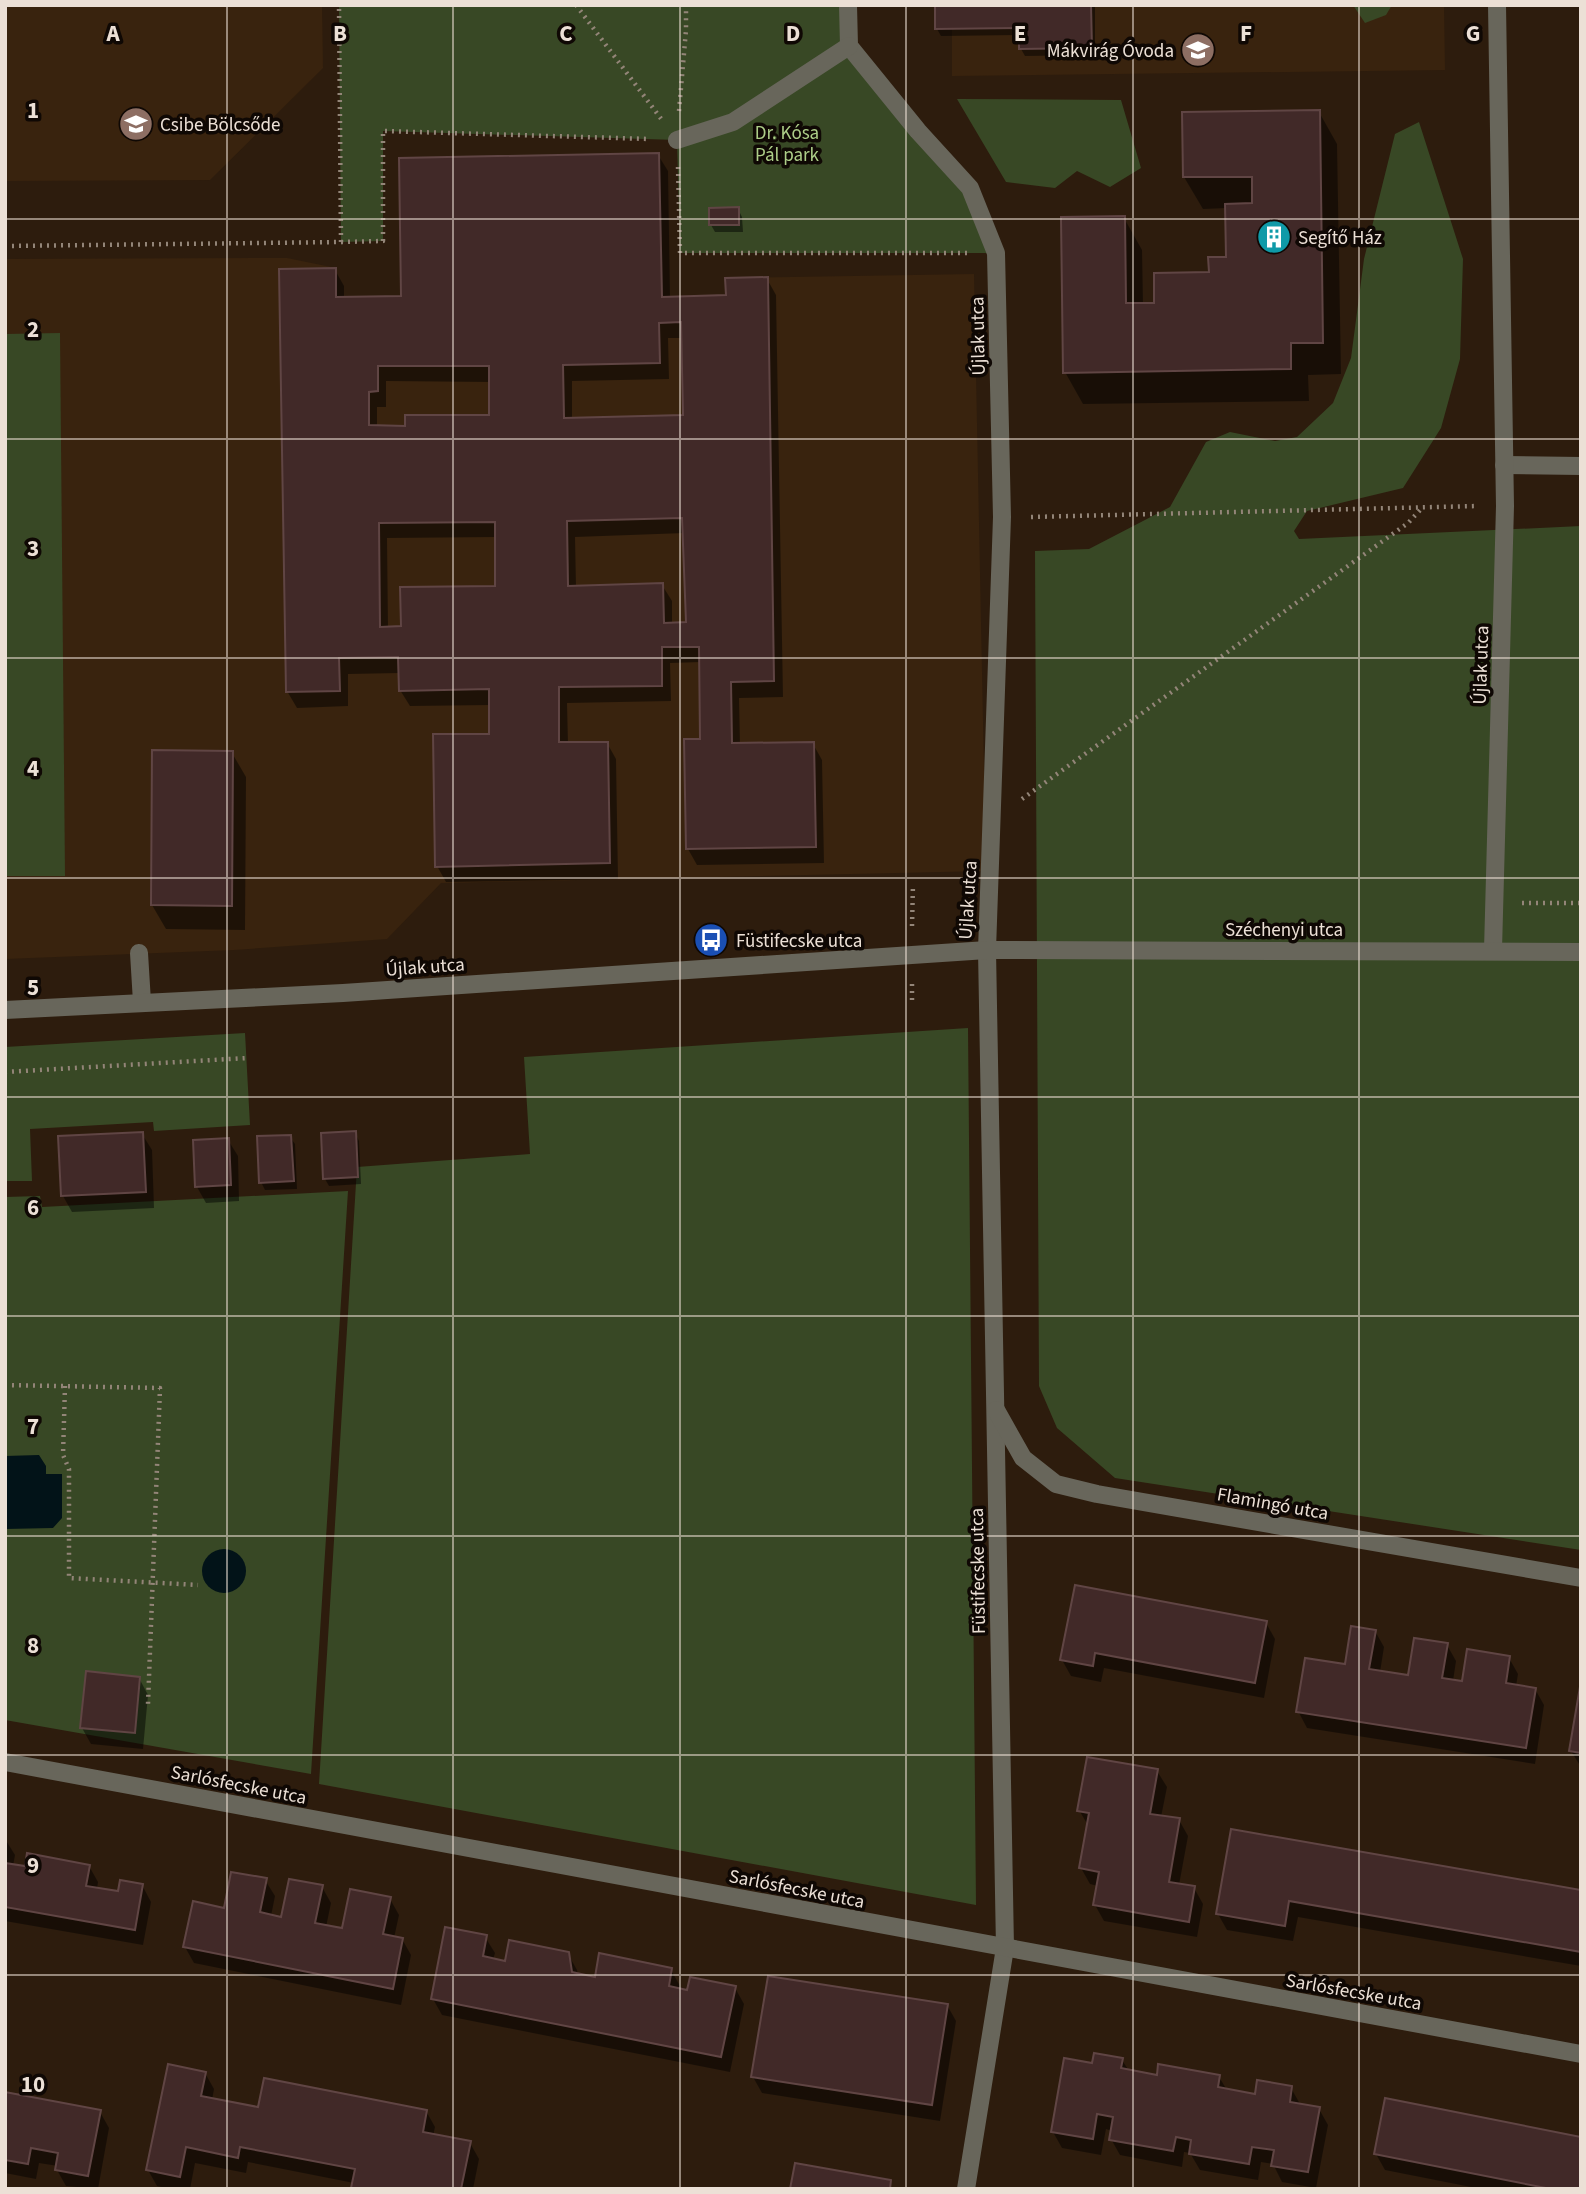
<svg xmlns="http://www.w3.org/2000/svg" width="1586" height="2194" font-family="'Source Sans 3',sans-serif">
	<style>
		.built { fill: #39230e }
		.green { fill: #384825 }
		.water { fill: #021318 }
		.shadow { fill: #0007; fill-rule: evenodd }
		.building { fill: #412928; stroke: #604544; stroke-width: 2; fill-rule: evenodd }
		.lines { fill: none; stroke-linecap: round; stroke-linejoin: round }
		.path { stroke: #938578; stroke-width: 4.5; stroke-dasharray: 2 5; stroke-linecap: butt }
		.minor { stroke: #68665b; stroke-width: 18 }
		.grid { fill: none; stroke: #ece0d6; stroke-width: 2; stroke-opacity: 0.55 }
		.labels { text-anchor: middle; stroke-width: 7; stroke-linejoin: round; paint-order: stroke }
		.poi-label { font-size: 19px; fill: #ece0d6; stroke: #0f0804; text-anchor: start }
		.park-label { font-size: 19px; fill: #adce88; stroke: #0f0804 }
		.street-label { font-size: 19px; fill: #ece0d6; stroke: #0f0804 }
		.grid-label { font-size: 23px; text-anchor: middle; font-weight: bold; fill: #ece0d6; stroke: #0f0804; stroke-width: 7; stroke-linejoin: round; paint-order: stroke }
	</style>
	<rect width="100%" height="100%" fill="#2d1c0d"/>
	<!-- built -->
	<g class="built">
		<polygon points="5,5 322,5 323,68 210,180 5,181"/>
		<polygon points="935,5 1444,5 1445,70 952,76 952,29 935,29"/>
		<polygon points="659,153 662,297 725,295 725,278 974,274 986,871 441,883 387,939 234,950 5,959 5,259 287,258 336,268 337,297 401,296 399,158"/>
	</g>
	<!-- green -->
	<g class="green">
		<polygon points="339,5 848,5 850,46 970,188 996,253 680,253 677,140 383,131 383,241 341,242"/>
		<polygon points="1353,5 1392,5 1386,15 1365,23"/>
		<polygon points="957,99 1121,100 1141,168 1110,187 1077,171 1055,188 1006,182"/>
		<polygon points="1419,122 1463,259 1460,359 1441,428 1403,488 1307,511 1294,531 1299,539 1581,526 1581,1550 1115,1478 1057,1428 1039,1386 1035,551 1089,549 1170,507 1206,442 1230,432 1275,441 1297,437 1333,403 1351,358 1364,259 1395,134"/>
		<polygon points="60,333 65,876 5,876 5,334"/>
		<polygon points="968,1028 976,1905 319,1784 357,1167 530,1154 524,1057"/>
		<polygon points="245,1033 250,1125 154,1131 153,1122 30,1129 32,1181 5,1181 5,1047"/>
		<polygon points="348,1191 311,1774 5,1720 5,1197 40,1196 42,1207"/>
	</g>
	<!-- water -->
	<g class="water">
		<polygon points="39,1455 46,1466 46,1474 62,1474 62,1518 53,1528 5,1529 5,1456"/>
		<circle cx="224" cy="1571" r="22"/>
	</g>
	<!-- shadow -->
	<g class="shadow">
		<polygon points="936,5 1095,5 1095,55 1025,56 1021,49 1021,35 941,36 937,29"/>
		<polygon points="1319,112 1337,144 1341,374 1308,375 1309,401 1083,404 1065,372 1124,218 1142,250 1143,305 1156,305 1211,274 1227,259 1227,208 1203,209 1184,177"/>
		<path d="M658,155L668,171L670,298L727,297L767,279L776,295L783,697L739,698L740,745L813,744L822,760L824,863L697,865L688,849L702,740L701,662L670,663L671,701L567,703L568,744L607,743L616,759L618,879L446,882L437,866L491,736V705L410,706L400,690V673L348,674V706L297,708L287,691L335,270L344,286V298H403ZM668,338H683L685,417L572,420V381L669,379ZM386,381L491,382L490,417L407,427H377V407H386ZM685,533L687,624H672V601L662,585L576,587L575,537ZM497,537V588L402,628H388L387,538Z"/>
		<polygon points="738,209 742,217 743,232 715,232 711,225"/>
		<polygon points="232,753 246,777 245,930 166,929 152,905"/>
		<polygon points="355,1133 359,1141 361,1184 329,1186 325,1179"/>
		<polygon points="142,1134 152,1150 154,1208 72,1212 63,1196"/>
		<polygon points="290,1137 295,1144 297,1189 265,1190 261,1182"/>
		<polygon points="228,1140 238,1156 239,1201 206,1203 197,1187"/>
		<polygon points="1076,1587 1266,1623 1275,1639 1264,1698 1104,1668 1101,1682 1071,1676 1062,1660"/>
		<polygon points="1375,1631 1384,1647 1380,1672 1409,1677 1447,1645 1456,1661 1453,1681 1464,1683 1509,1658 1518,1674 1516,1686 1535,1689 1544,1705 1535,1764 1307,1728 1298,1711 1346,1666"/>
		<polygon points="139,1678 148,1695 143,1749 91,1744 82,1728"/>
		<polygon points="1581,1692 1581,1767 1571,1751"/>
		<polygon points="1157,1771 1167,1787 1161,1817 1179,1820 1188,1836 1179,1885 1194,1888 1203,1904 1197,1937 1104,1921 1095,1905 1098,1886 1090,1884 1081,1868 1089,1827 1079,1810"/>
		<polygon points="1232,1831 1581,1892 1581,1966 1298,1917 1293,1941 1227,1930 1218,1914"/>
		<polygon points="5,1839 15,1855 13,1866 27,1868 89,1866 98,1882 97,1889 120,1893 142,1885 151,1902 143,1945 5,1921"/>
		<polygon points="265,1880 275,1896 271,1916 282,1919 322,1887 331,1903 326,1927 344,1930 390,1899 399,1915 394,1938 402,1939 411,1955 401,2005 194,1963 185,1947 225,1910"/>
		<polygon points="485,1937 495,1953 493,1960 507,1963 568,1954 577,1970 578,1975 596,1979 671,1970 680,1986 680,1990 689,1992 735,1988 744,2004 730,2072 442,2015 433,1999"/>
		<polygon points="947,2005 956,2021 940,2121 762,2093 753,2077"/>
		<polygon points="1122,2060 1129,2071 1158,2077 1219,2077 1227,2090 1257,2096 1291,2088 1300,2104 1319,2109 1328,2125 1316,2188 1282,2182 1273,2164 1261,2162 1258,2180 1200,2170 1190,2153 1184,2152 1182,2167 1120,2155 1111,2139 1112,2131 1106,2129 1101,2155 1062,2148 1053,2132 1094,2065"/>
		<polygon points="205,2073 214,2089 212,2100 259,2109 426,2111 435,2127 433,2136 470,2143 479,2159 473,2189 354,2189 354,2183 248,2162 246,2173 195,2163 190,2189 170,2189 157,2186 148,2170"/>
		<polygon points="5,2094 100,2112 109,2128 98,2189 66,2186 57,2170 58,2166 39,2163 36,2179 5,2173"/>
		<polygon points="1376,2154 1581,2189 1481,2189 1385,2170"/>
	</g>
	<!-- building -->
	<g class="building">
		<polygon points="935,5 1091,5 1092,48 1019,49 1019,28 935,29"/>
		<polygon points="1320,110 1323,343 1291,343 1291,369 1063,373 1061,217 1125,216 1126,303 1154,303 1154,273 1209,272 1208,257 1226,257 1225,204 1252,203 1252,177 1183,177 1182,112"/>
		<path d="M659,153L662,297L726,295L725,278L768,277L774,681L731,682L732,743L814,742L816,847L686,849L684,739H700L699,647H662V686L559,687V742H608L610,863L435,867L433,734H489V689L399,691L398,657L339,658L340,691L286,692L279,269L336,268V297L401,296L399,158ZM681,322L683,415L564,418L563,365L660,363L659,323ZM378,366H489V415H405V426L369,425V392L378,391ZM682,518L686,622L664,623L663,583L568,586L567,521ZM495,522V586L400,587L401,626L380,627L379,523Z"/>
		<polygon points="739,207 739,225 709,225 709,208"/>
		<polygon points="152,750 233,751 232,906 151,905"/>
		<polygon points="356,1131 358,1177 323,1179 321,1133"/>
		<polygon points="143,1132 146,1192 61,1196 58,1136"/>
		<polygon points="291,1135 294,1181 259,1183 257,1136"/>
		<polygon points="229,1138 231,1185 195,1187 193,1140"/>
		<polygon points="1075,1585 1267,1621 1255,1683 1095,1653 1093,1666 1060,1660"/>
		<polygon points="1351,1626 1376,1630 1369,1669 1408,1675 1414,1638 1448,1643 1442,1678 1462,1681 1467,1649 1510,1656 1506,1683 1536,1688 1526,1748 1296,1712 1305,1658 1345,1664"/>
		<polygon points="86,1671 140,1677 135,1733 80,1728"/>
		<polygon points="1581,1681 1581,1753 1569,1751"/>
		<polygon points="1087,1757 1158,1769 1150,1814 1180,1818 1169,1882 1195,1886 1189,1922 1093,1905 1099,1872 1079,1868 1089,1813 1077,1811"/>
		<polygon points="1231,1829 1581,1890 1581,1952 1289,1901 1285,1926 1216,1914"/>
		<polygon points="27,1853 90,1865 86,1886 118,1891 120,1880 143,1884 135,1930 5,1907 5,1863 25,1866"/>
		<polygon points="231,1872 267,1878 260,1912 281,1917 289,1879 323,1885 315,1923 342,1928 350,1889 391,1897 383,1934 403,1938 393,1989 183,1947 193,1901 224,1908"/>
		<polygon points="445,1927 487,1935 483,1956 505,1961 509,1940 569,1952 572,1972 595,1977 599,1953 672,1968 669,1986 687,1990 690,1977 736,1986 721,2057 431,1999"/>
		<polygon points="768,1976 948,2004 932,2105 751,2077"/>
		<polygon points="1094,2053 1123,2058 1121,2068 1157,2075 1158,2064 1220,2075 1218,2087 1255,2094 1257,2080 1292,2086 1290,2102 1320,2107 1308,2172 1271,2166 1274,2150 1252,2147 1249,2164 1189,2154 1191,2140 1176,2137 1173,2151 1109,2140 1113,2117 1097,2114 1093,2139 1051,2132 1064,2058 1092,2063"/>
		<polygon points="168,2064 206,2072 201,2096 258,2107 264,2078 427,2110 423,2132 471,2141 461,2189 355,2189 351,2188 355,2169 240,2147 238,2158 186,2147 180,2177 146,2170"/>
		<polygon points="5,2092 101,2110 88,2176 55,2170 58,2153 31,2148 28,2164 5,2160"/>
		<polygon points="1385,2098 1581,2137 1581,2189 1551,2189 1374,2154"/>
		<polygon points="795,2163 891,2180 890,2189 790,2189"/>
	</g>
	<g class="lines">
		<!-- path -->
		<g class="path">
			<polyline points="576,5 662,120"/>
			<polyline points="679,111 686,30 686,5"/>
			<polyline points="678,167 680,253 967,253"/>
			<polyline points="341,242 383,241 383,131 650,139"/>
			<polyline points="5,246 341,242 339,5"/>
			<polyline points="1031,517 1477,506"/>
			<polyline points="1022,799 1408,523 1423,507"/>
			<polyline points="1522,903 1581,903"/>
			<polyline points="912,926 913,884"/>
			<polyline points="912,984 912,1000"/>
			<polyline points="5,1072 247,1058"/>
			<polyline points="5,1385 160,1388 148,1704"/>
			<polyline points="65,1386 63,1455 69,1469 69,1578 198,1585"/>
		</g>
		<!-- minor -->
		<g class="minor">
			<polyline points="848,5 849,46 918,131 970,188 996,253 1002,517 987,950 1005,1948 966,2189"/>
			<polyline points="677,140 733,122 849,46"/>
			<polyline points="1504,465 1581,466"/>
			<polyline points="1493,950 1505,506 1497,5"/>
			<polyline points="139,953 142,1002"/>
			<polyline points="5,1010 343,993 987,950 1581,952"/>
			<polyline points="996,1410 1023,1458 1056,1484 1097,1494 1581,1578"/>
			<polyline points="5,1762 1581,2054"/>
		</g>
	</g>
	<!-- grid -->
	<path class="grid" d="M227,5V2189M453,5V2189M680,5V2189M906,5V2189M1133,5V2189M1359,5V2189M5,219H1581M5,439H1581M5,658H1581M5,878H1581M5,1097H1581M5,1316H1581M5,1536H1581M5,1755H1581M5,1975H1581"/>
	<!-- icons -->
	<defs>
		<g id="school-disc" transform="scale(1.75)"><circle r="9.5" fill="#8d6e63" stroke="#0f0804"/><path d="M0-5L7-2L0 1L-7-2ZM-4 1L0 2.5L4 1V4Q0 6-4 4Z" fill="#fff"/></g>
		<g id="building-disc" transform="scale(1.75)"><circle r="9.5" fill="#0f9aa8" stroke="#0f0804"/><path d="M-4-6H4V6H1V3H-1V6H-4ZM-2.5-4.3h1.7v1.8h-1.7ZM.8-4.3h1.7v1.8H.8ZM-2.5-1h1.7V.8h-1.7ZM.8-1h1.7V.8H.8Z" fill="#fff"/></g>
		<g id="bus-disc" transform="scale(1.75)"><circle r="9.5" fill="#1a4fb4" stroke="#0f0804"/><path d="M-5-6H5V4H4V6H2V4H-2V6H-4V4H-5ZM-3.5-4V0h7V-4ZM-3.5 1.2v1.5H-2V1.2ZM2 1.2v1.5H3.5V1.2Z" fill="#fff"/></g>
	</defs>
	<g fill-rule="evenodd">
		<use href="#school-disc" x="1198" y="50"/>
		<use href="#school-disc" x="136" y="124"/>
		<use href="#building-disc" x="1274" y="237"/>
		<use href="#bus-disc" x="711" y="940"/>
	</g>
	<g class="labels">
		<!-- poi labels -->
		<g class="poi-label">
			<text x="1174" y="57" text-anchor="end">Mákvirág Óvoda</text>
			<text x="160" y="131">Csibe Bölcsőde</text>
			<text x="1298" y="244">Segítő Ház</text>
			<text x="736" y="947">Füstifecske utca</text>
		</g>
		<!-- park labels -->
		<g class="park-label">
			<text x="787" y="139">Dr. Kósa<tspan x="787" dy="22">Pál park</tspan></text>
		</g>
		<!-- street labels -->
		<g class="street-label">
			<text transform="translate(977 336) rotate(-91)" y="7">Újlak utca</text>
			<text transform="translate(1480 665) rotate(-88)" y="7">Újlak utca</text>
			<text transform="translate(967 900) rotate(-86)" y="7">Újlak utca</text>
			<text x="1284" y="936">Széchenyi utca</text>
			<text transform="translate(425 966) rotate(-4)" y="7">Újlak utca</text>
			<text transform="translate(1273 1503) rotate(10)" y="7">Flamingó utca</text>
			<text transform="translate(977 1571) rotate(-91)" y="7">Füstifecske utca</text>
			<text transform="translate(239 1784) rotate(11)" y="7">Sarlósfecske utca</text>
			<text transform="translate(797 1888) rotate(11)" y="7">Sarlósfecske utca</text>
			<text transform="translate(1354 1991) rotate(10)" y="7">Sarlósfecske utca</text>
		</g>
	</g>
	<g class="grid-label">
		<text x="113" y="41">A</text>
		<text x="340" y="41">B</text>
		<text x="566" y="41">C</text>
		<text x="793" y="41">D</text>
		<text x="1020" y="41">E</text>
		<text x="1246" y="41">F</text>
		<text x="1473" y="41">G</text>
		<text x="33" y="118">1</text>
		<text x="33" y="337">2</text>
		<text x="33" y="556">3</text>
		<text x="33" y="776">4</text>
		<text x="33" y="995">5</text>
		<text x="33" y="1215">6</text>
		<text x="33" y="1434">7</text>
		<text x="33" y="1653">8</text>
		<text x="33" y="1873">9</text>
		<text x="33" y="2092">10</text>
	</g>
	<!-- border -->
	<rect width="1586" height="2194" fill="none" stroke="#ece0d6" stroke-width="14"/>
</svg>
